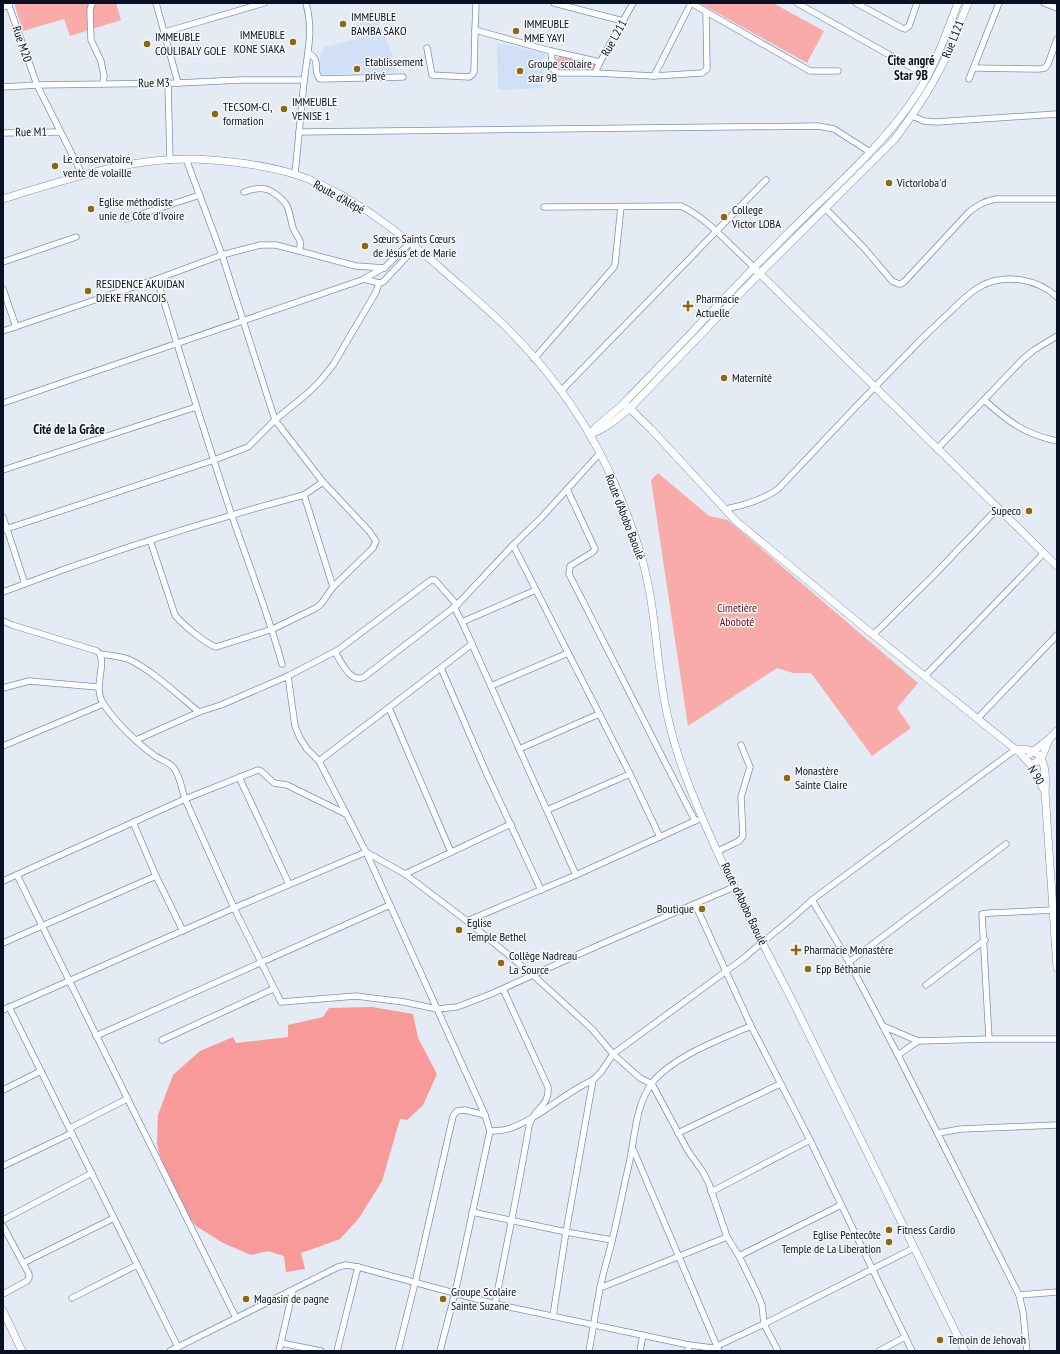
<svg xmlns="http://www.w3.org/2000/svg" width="1060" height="1354" font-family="'PT Sans Narrow',sans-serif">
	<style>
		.built { fill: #d2e0f7 }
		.green { fill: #f9aba9 }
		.forest { fill: #f79a99 }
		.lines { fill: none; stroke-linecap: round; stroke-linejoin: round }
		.street-casing { stroke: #7592c1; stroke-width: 7 }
		.secondary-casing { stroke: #7592c1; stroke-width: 8 }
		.street { stroke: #fff; stroke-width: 5.5 }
		.secondary { stroke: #fff; stroke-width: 7 }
		.poi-dot { fill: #90670e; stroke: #f8f8f8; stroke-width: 1.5 }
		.labels { text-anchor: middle; stroke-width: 3; stroke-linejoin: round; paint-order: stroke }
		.poi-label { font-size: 12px; fill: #071123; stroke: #f8f8f8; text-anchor: start }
		.street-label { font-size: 12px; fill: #071123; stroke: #f8f8f8 }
		.park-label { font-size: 12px; fill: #700419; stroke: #f8f8f8 }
		.neighbourhood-label { font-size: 13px; font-weight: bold; fill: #071123; stroke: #f8f8f8 }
	</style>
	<rect width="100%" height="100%" fill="#e4ebf5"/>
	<!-- built -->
	<g class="built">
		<polygon points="374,11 395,61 396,72 318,75 319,62 324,47 358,39 361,15"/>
		<polygon points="497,43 545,53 543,88 498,90"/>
	</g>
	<!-- green -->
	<g class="green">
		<polygon points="14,3 116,3 121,20 70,36 64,19 23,31"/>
		<polygon points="702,3 773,3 824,31 807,63 701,4"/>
		<polygon points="560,56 597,63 593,71 558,71 556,60"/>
		<polygon points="658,473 709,516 728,520 918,683 897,708 911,728 872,756 811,673 793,673 777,668 688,726 651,480"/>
	</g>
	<!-- forest -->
	<polygon class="forest" points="372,1007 413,1014 418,1038 437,1074 423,1105 407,1120 400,1119 382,1181 359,1218 340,1239 301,1253 305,1269 286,1272 284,1256 268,1251 251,1255 223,1243 196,1226 169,1192 157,1144 158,1115 173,1075 200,1051 233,1037 236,1043 288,1037 288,1025 323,1017 329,1008"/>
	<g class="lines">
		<!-- street casing -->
		<g class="street-casing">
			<g id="street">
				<polyline points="8,3 37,85 82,174"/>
				<polyline points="92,3 90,10 91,40 101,61 104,76 103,83"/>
				<polyline points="156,3 178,83"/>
				<polyline points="554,3 623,21"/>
				<polyline points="691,3 810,71 838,71"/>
				<polyline points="797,3 927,76"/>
				<polyline points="856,3 902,28 905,29 909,26 917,3"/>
				<polyline points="1044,3 1057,8"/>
				<polyline points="3,7 9,5"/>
				<polyline points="475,30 551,51 600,62"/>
				<polyline points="165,32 264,3"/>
				<polyline points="427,48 432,75 469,77 472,75 474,72 475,30 476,3"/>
				<polyline points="551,51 553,69 558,73 595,73 654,76 702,73 707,69 706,13"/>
				<path d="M308,53C323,61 311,70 320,79L403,77"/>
				<polyline points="974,68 1039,69 1045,68 1048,64 1057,39"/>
				<polyline points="595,73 600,62 633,3"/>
				<polyline points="654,76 691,3"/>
				<polyline points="969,79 999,3"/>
				<polyline points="168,83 170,160"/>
				<polyline points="3,87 37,85 178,83 241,80 304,80"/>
				<polyline points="912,116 924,121 936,122 1057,114"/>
				<polyline points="299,132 818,126 834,129 870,152"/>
				<polyline points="3,133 60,132"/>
				<path d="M295,174C298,143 301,113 304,82C307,53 314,33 306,3"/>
				<path d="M244,192C250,190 258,187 265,189C272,190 284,200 287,206C290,213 291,221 293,228C297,238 303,239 299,251"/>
				<path d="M544,207L681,206C710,220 730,246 754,267"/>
				<path d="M825,208L865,249L892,281L899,284H901L905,281L969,212C977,206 984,201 996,199H1057"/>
				<polyline points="126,219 200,195"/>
				<polyline points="3,262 76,237"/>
				<path d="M157,279C181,357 205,435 231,513C248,563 268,613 282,664"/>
				<polyline points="364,279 379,283"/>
				<polyline points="3,289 16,327"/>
				<polyline points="3,331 157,279 222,255 260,245 276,245 356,266 385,268"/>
				<polyline points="534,359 614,267 615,264 621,207"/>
				<polyline points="561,391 766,180"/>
				<path d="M984,400C1009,422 1024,434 1057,441"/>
				<polyline points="3,403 362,280 385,267 411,242"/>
				<polyline points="937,449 1023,359 1034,350 1057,336"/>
				<polyline points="600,453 540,519 513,545 630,774 660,837"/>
				<polyline points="3,470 196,407"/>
				<polyline points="323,482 369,531 376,541 373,548 333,587"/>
				<polyline points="567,489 595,549 593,552 570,566 569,574 695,821"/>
				<path d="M726,509C744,505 763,500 778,489C822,443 865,396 910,351C923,337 937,324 951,311C960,302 970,292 981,286C1005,273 1038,279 1057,297"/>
				<polyline points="3,517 25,584"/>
				<polyline points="3,530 214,460 248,447 275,420 308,393 321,380 333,365 376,292 379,283 383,282 416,247"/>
				<path d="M150,540L175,615C182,624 206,644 216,647L273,629L316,608L321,604L333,587L304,495L323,482L275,420L222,255L186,159"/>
				<polyline points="536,590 462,622 576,875"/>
				<path d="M3,592C102,554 202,522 304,495"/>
				<polyline points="454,607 462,622"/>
				<path d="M3,621L12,625L97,651C109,661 92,686 103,703C114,721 138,744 155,756C161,760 169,762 173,767C180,775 182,790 185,799L258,770L261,771L274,783L287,785L346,814"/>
				<polyline points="873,635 933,576 998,508"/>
				<path d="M335,652C341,661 350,684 364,677L457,605L513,545"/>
				<path d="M100,654C109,655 119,656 128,659C152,670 179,696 199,712"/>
				<polyline points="441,668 486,772 541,890"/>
				<polyline points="288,676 295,726 300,738 307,749 319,761 366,852 476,1095 485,1115 490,1131 455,1293 440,1351"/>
				<polyline points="925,676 1044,553"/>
				<polyline points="491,686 568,653"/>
				<polyline points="3,688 29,681 98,687"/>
				<polyline points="389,708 451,852"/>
				<polyline points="978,718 1057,635"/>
				<polyline points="136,740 199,712 221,705 288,676 338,650 431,580 435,580 457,605"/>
				<polyline points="3,746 103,704"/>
				<polyline points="519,749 599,714"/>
				<polyline points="319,761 472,644"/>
				<polyline points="239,777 289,884"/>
				<polyline points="547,810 630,774"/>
				<polyline points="133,822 156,876 183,931"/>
				<polyline points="718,851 739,841 743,836 741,797 750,767 741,745"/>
				<polyline points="405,874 511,824"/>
				<polyline points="17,875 236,1318"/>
				<polyline points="3,881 185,799 234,908 281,1002 356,996 404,1002 437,1009 457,1007 491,994 597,946 734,887"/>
				<polyline points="812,900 849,962 898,1055 1019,1295 1023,1312 1027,1351"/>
				<polyline points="695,904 751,1026 810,1140 912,1351"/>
				<polyline points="467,921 576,875 697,820"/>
				<polyline points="3,943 156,876"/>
				<polyline points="849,962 1006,844"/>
				<polyline points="926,985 985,940"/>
				<polyline points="9,1007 178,1347"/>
				<polyline points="3,1010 234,908 366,852 405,874 467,921 534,976 592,1029 613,1054 640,1078 652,1084 688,1151 703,1172 709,1184 727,1237 739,1256 757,1293 762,1305 764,1324 778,1351"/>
				<polyline points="883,1026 918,1041 989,1039 1057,1039"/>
				<polyline points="96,1036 390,905"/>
				<polyline points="989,1039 982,914 990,913 1054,910"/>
				<polyline points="162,1040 273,989"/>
				<polyline points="898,1055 918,1041"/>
				<polyline points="3,1090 41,1071"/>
				<polyline points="70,1128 127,1099"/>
				<path d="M490,1131C497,1131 504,1131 511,1128C541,1117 564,1093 593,1080"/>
				<polyline points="678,1133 780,1084"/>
				<polyline points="938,1133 961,1129 1057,1125"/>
				<polyline points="633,1149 719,1351"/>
				<polyline points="3,1166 72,1133"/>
				<polyline points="711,1192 810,1140"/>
				<polyline points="472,1212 566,1232 612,1240"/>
				<polyline points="3,1220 92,1173"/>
				<polyline points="3,1226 29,1274 29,1278 27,1281 3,1294"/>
				<polyline points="739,1256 841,1205"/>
				<polyline points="23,1263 114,1218"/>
				<polyline points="600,1288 727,1237"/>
				<polyline points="1019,1295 1057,1292"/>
				<polyline points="72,1298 137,1265"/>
				<path d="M495,1304C507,1244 519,1185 529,1126C533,1108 550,1107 548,1087L503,989"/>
				<path d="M553,1316L566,1232L593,1080L601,1072L613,1054L744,958C766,938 791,921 812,900L1016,749"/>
				<polyline points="281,1343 321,1351"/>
				<polyline points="170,1351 338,1267 346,1265 358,1267 495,1304 689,1345 713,1348 764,1324 914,1248"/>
				<polyline points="279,1351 293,1290"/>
				<polyline points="337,1351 358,1267"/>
				<polyline points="398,1351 415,1283 453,1116 457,1111 465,1110 485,1115"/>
				<path d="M589,1351C593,1330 596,1309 600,1288C603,1273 608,1257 612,1241C618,1216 623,1190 629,1164C635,1138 635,1106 652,1083C672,1057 721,1039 751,1026"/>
				<polyline points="640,1351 643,1335"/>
				<polyline points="688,1351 689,1345"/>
				<polyline points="879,1351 905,1337"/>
			</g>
		</g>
		<!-- secondary casing -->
		<g class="secondary-casing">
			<g id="secondary">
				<path d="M3,199C71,178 139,154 211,160C238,162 268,166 294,174C343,189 399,232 437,265C460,286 485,306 507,328C538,359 568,397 590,435C607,464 621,497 632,528C640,549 646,572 650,594C656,630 658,667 665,704C671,734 680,764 692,793C720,864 757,932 792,1000C850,1117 907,1234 965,1351"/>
				<polyline points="756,270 1057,566"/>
				<polyline points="624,403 651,429 736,521 866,629 1020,753 1031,765 1045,792"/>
				<path d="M590,434C606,429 617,419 630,408L760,273L894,140C912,116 929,92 942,65C952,46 959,24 968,3"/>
				<path d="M590,434L596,427L620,407C676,350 731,290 788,233C831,190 884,145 917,94C935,66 946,34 958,3"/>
				<path d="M1016,749C1021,749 1027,749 1032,751C1047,756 1046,779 1045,792L1057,968"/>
				<polyline points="1030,754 1049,739 1057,731"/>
				<polyline points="1031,765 1041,759 1049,740"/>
				<polyline points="3,1311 22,1351"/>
			</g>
		</g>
		<!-- street -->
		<use href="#street" class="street"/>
		<!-- secondary -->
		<use href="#secondary" class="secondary"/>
	</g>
	<!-- markers -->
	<g class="poi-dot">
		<circle cx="343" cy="24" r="4"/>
		<circle cx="516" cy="31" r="4"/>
		<circle cx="293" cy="42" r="4"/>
		<circle cx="147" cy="44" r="4"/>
		<circle cx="357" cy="69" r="4"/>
		<circle cx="520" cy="71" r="4"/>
		<circle cx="284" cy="109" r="4"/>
		<circle cx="215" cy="114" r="4"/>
		<circle cx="55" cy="166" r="4"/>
		<circle cx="889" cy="183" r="4"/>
		<circle cx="91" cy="209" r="4"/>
		<circle cx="724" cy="217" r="4"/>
		<circle cx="365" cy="246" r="4"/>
		<circle cx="88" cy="291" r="4"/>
		<path d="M686 300h4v4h4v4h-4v4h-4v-4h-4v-4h4z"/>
		<circle cx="724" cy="378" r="4"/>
		<circle cx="1029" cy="511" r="4"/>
		<circle cx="787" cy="778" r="4"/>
		<circle cx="702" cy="909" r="4"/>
		<circle cx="459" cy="930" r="4"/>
		<path d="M794 944h4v4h4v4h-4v4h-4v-4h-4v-4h4z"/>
		<circle cx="501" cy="963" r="4"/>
		<circle cx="808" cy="969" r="4"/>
		<circle cx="889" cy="1230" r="4"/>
		<circle cx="889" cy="1242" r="4"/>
		<circle cx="246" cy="1299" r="4"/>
		<circle cx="443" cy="1299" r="4"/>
		<circle cx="940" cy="1340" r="4"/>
	</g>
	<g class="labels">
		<!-- poi labels -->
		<g class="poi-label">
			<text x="351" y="21">IMMEUBLE<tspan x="351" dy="14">BAMBA SAKO</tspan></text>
			<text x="524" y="28">IMMEUBLE<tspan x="524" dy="14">MME YAYI</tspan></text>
			<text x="285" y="39" text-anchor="end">IMMEUBLE<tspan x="285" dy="14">KONE SIAKA</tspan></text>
			<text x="155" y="41">IMMEUBLE<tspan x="155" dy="14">COULIBALY GOLE</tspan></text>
			<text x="365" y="66">Etablissement<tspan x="365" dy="14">privé</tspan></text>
			<text x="528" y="68">Groupe scolaire<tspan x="528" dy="14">star 9B</tspan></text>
			<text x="292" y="106">IMMEUBLE<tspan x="292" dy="14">VENISE 1</tspan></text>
			<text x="223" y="111">TECSOM-CI,<tspan x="223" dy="14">formation</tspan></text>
			<text x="63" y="163">Le conservatoire,<tspan x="63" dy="14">vente de volaille</tspan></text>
			<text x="897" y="187">Victorloba'd</text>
			<text x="99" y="206">Eglise méthodiste<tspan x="99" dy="14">unie de Côte d'Ivoire</tspan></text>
			<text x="732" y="214">College<tspan x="732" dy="14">Victor LOBA</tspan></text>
			<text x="373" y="243">Sœurs Saints Cœurs<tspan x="373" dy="14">de Jésus et de Marie</tspan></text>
			<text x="96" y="288">RESIDENCE AKUIDAN<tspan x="96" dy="14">DJEKE FRANCOIS</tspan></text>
			<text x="696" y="303">Pharmacie<tspan x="696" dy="14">Actuelle</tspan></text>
			<text x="732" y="382">Maternité</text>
			<text x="1021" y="515" text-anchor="end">Supeco</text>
			<text x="795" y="775">Monastère<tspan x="795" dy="14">Sainte Claire</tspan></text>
			<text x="694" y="913" text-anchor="end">Boutique</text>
			<text x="467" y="927">Eglise<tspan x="467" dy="14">Temple Bethel</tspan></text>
			<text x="804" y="954">Pharmacie Monastère</text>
			<text x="509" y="960">Collège Nadreau<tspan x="509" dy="14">La Source</tspan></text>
			<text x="816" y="973">Epp Béthanie</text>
			<text x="897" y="1234">Fitness Cardio</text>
			<text x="881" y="1239" text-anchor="end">Eglise Pentecôte<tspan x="881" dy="14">Temple de La Liberation</tspan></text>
			<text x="451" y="1296">Groupe Scolaire<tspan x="451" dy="14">Sainte Suzane</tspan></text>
			<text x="254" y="1303">Magasin de pagne</text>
			<text x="948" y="1344">Temoin de Jehovah</text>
		</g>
		<!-- street labels -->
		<g class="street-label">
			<text transform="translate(614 38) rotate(-61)" y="4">Rue L211</text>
			<text transform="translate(953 39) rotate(-68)" y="4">Rue L121</text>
			<text transform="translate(22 44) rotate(71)" y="4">Rue M20</text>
			<text transform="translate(154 83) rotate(-1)" y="4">Rue M3</text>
			<text transform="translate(31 132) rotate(-1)" y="4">Rue M1</text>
			<text transform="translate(339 197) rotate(29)" y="4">Route d'Alépé</text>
			<text transform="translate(625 517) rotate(69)" y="4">Route d'Abobo Baoulé</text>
			<text transform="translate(1036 775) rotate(60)" y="4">N 90</text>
			<text transform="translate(744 904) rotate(64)" y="4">Route d'Abobo Baoulé</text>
		</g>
		<!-- park labels -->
		<g class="park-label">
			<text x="737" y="612">Cimetière<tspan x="737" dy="14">Aboboté</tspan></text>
		</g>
		<!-- neighbourhood labels -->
		<g class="neighbourhood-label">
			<text x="911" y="65">Cite angré<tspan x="911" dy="15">Star 9B</tspan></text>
			<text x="69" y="434">Cité de la Grâce</text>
		</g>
	</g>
	<!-- border -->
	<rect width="1060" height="1354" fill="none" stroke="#071123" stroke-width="8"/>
</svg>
